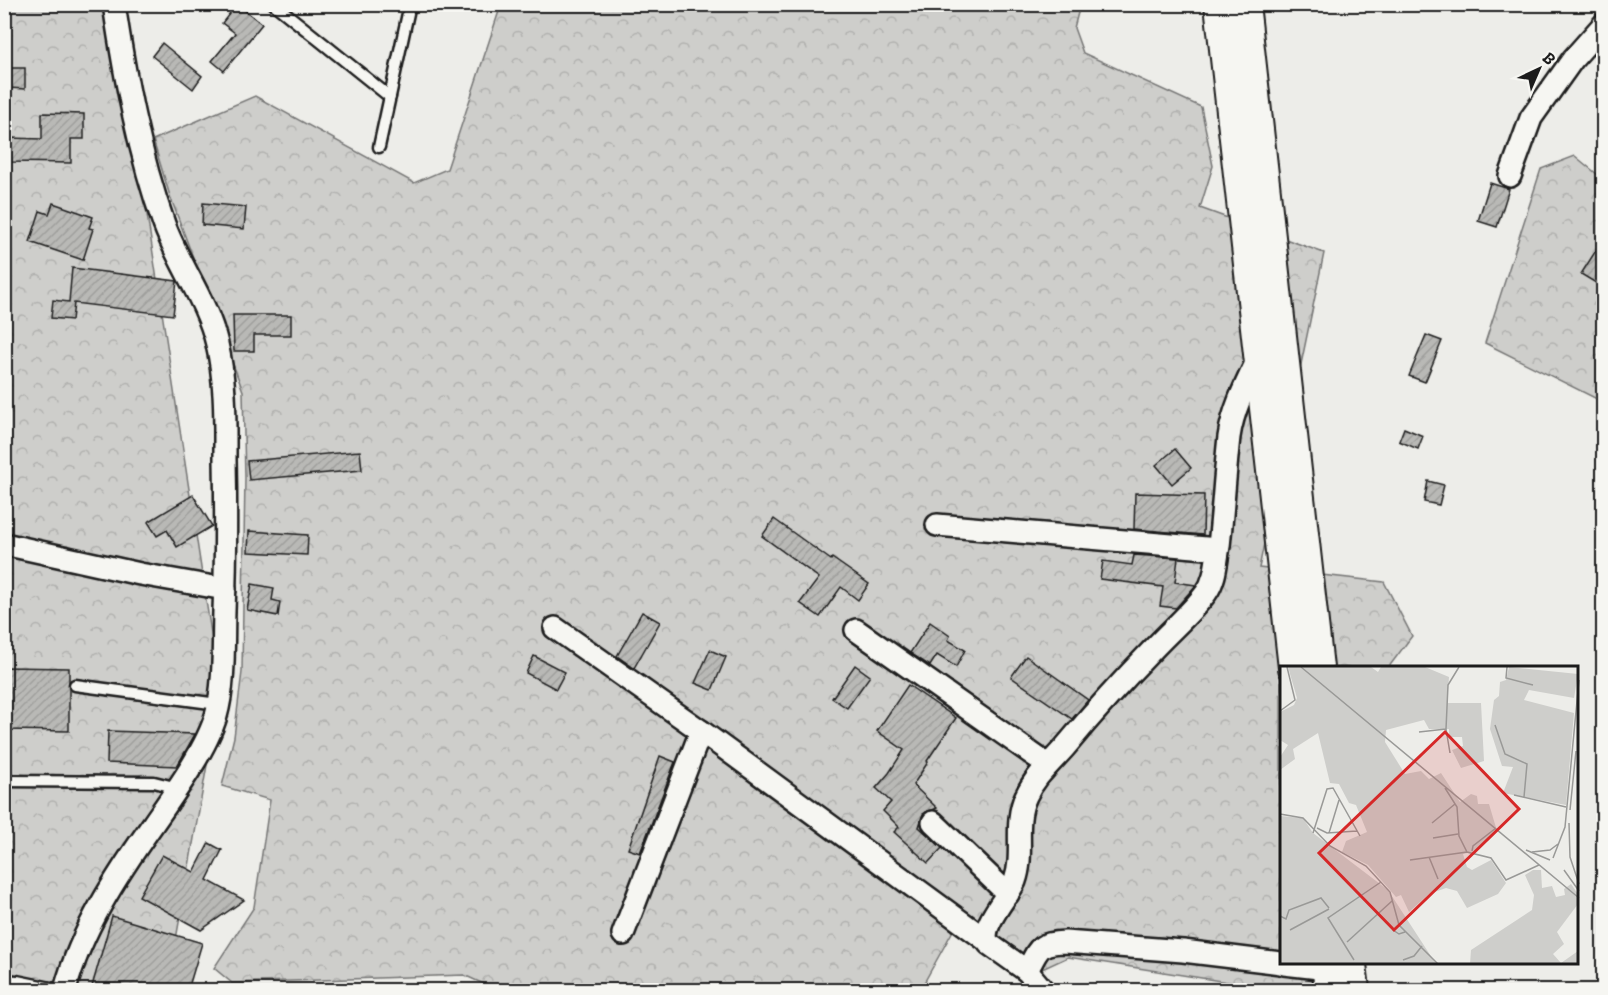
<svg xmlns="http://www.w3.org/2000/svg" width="1608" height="995" font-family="Mali,sans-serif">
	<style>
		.forest { fill: url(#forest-crowns); stroke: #757574; stroke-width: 1.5 }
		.building { fill: url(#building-hatch); stroke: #1c1c1c; stroke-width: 1.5 }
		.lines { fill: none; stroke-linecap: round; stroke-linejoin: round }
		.lane-casing { stroke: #1c1c1c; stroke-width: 15 }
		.street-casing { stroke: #1c1c1c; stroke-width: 26 }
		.secondary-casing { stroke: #1c1c1c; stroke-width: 34 }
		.lane { stroke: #f6f6f2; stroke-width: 10 }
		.street { stroke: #f6f6f2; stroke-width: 21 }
		.secondary { stroke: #f6f6f2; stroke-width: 30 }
		.inset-road { fill: none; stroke: #999997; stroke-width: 1.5 }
		.view { fill: #d62828; fill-opacity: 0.15; stroke: #d62828; stroke-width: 3 }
		.inset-edge { fill: none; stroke: #1c1c1c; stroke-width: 3 }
	</style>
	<defs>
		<pattern id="forest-crowns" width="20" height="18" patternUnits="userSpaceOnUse" patternTransform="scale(1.5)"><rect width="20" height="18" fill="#cececb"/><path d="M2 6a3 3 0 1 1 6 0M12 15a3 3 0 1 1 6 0" fill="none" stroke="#b0b0ae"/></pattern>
		<pattern id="building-hatch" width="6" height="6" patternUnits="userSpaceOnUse" patternTransform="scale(1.5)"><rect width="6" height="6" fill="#b9b9b6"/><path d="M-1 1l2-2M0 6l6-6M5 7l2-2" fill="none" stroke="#9e9e9c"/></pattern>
	</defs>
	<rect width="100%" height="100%" fill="#edede9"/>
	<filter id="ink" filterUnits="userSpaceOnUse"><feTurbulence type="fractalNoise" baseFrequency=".0167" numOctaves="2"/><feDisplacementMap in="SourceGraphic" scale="12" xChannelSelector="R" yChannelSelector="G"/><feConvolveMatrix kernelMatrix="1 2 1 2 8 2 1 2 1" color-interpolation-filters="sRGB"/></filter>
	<g filter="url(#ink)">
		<!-- forest -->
		<g class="forest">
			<polygon points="5,5 115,5 220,692 167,990 5,990"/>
			<polygon points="501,5 1080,5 1074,28 1083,53 1201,107 1213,166 1200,208 1324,253 1259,568 1384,582 1412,636 1388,668 1281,668 1281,964 1364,964 1328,990 1278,990 1068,957 1023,978 955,927 920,990 497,990 464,975 232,983 214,968 254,907 270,800 222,786 234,737 242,672 245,478 243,391 170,196 153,140 255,96 414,183 447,169"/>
			<polygon points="1575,156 1603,179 1603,402 1485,343 1541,169"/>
		</g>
		<!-- building -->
		<g class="building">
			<polygon points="237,4 262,24 224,71 212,61 235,33 222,23"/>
			<polygon points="162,43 202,76 193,89 152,56"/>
			<polygon points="9,68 25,68 25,89 9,88"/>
			<polygon points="42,113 84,114 84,139 71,139 71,163 10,162 10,138 42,139"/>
			<polygon points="1490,183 1509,189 1497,227 1478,221"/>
			<polygon points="53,203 93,217 89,228 93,229 83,260 30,242 40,211 49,214"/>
			<polygon points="203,203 246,207 244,229 202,225"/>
			<polygon points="1604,238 1604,288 1581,274"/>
			<polygon points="72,268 177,281 173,315 74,303 72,320 51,318 53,300 69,302"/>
			<polygon points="233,315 291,315 291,335 254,335 254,351 234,351"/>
			<polygon points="1426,335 1442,341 1425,382 1409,376"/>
			<polygon points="1404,428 1423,436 1418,449 1399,441"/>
			<polygon points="1175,449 1191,468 1172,484 1156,465"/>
			<polygon points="360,451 362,470 249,480 247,461"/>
			<polygon points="1428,481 1444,485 1439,505 1424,502"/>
			<polygon points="1135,493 1204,495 1203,535 1134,529"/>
			<polygon points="193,495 212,526 177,547 167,530 157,536 148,522"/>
			<polygon points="774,519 831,560 832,558 869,584 858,600 841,587 820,617 800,603 819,578 762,536"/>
			<polygon points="249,531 308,535 307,555 248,552"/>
			<polygon points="1134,555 1178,558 1175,582 1196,585 1176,608 1160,606 1163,587 1100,579 1103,561 1132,565"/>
			<polygon points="252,584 274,588 272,600 280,602 278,616 247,610"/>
			<polygon points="642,612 660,622 634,668 617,656"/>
			<polygon points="930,622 950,636 948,640 965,650 956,667 937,655 930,666 910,653"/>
			<polygon points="710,650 726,657 712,690 695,683"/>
			<polygon points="534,656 565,672 556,689 526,673"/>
			<polygon points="1026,656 1088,700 1072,719 1011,677"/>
			<polygon points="855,665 870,676 847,708 832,698"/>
			<polygon points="4,667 69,668 69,731 4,730"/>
			<polygon points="908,685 956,718 927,761 928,762 913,785 937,808 923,814 919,827 942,848 928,863 894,832 899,827 883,811 891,802 876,788 889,773 904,750 877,731"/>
			<polygon points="108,731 195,734 177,766 107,763"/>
			<polygon points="660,756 675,762 640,853 628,849"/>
			<polygon points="209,843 222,850 207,880 244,900 201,930 139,896 162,855 194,872"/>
			<polygon points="112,916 202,943 188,990 91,990"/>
		</g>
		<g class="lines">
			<!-- lane casing -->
			<g class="lane-casing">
				<g id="lane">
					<polyline points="274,4 390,97"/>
					<polyline points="379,147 410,4"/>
					<polyline points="75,685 218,704"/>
					<polyline points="4,781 154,782 178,788"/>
					<polyline points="4,980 17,981 61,990"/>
				</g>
			</g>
			<!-- street casing -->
			<g class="street-casing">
				<g id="street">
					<polyline points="1510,176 1531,118 1573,59 1604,24"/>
					<polyline points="937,525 1218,549"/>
					<polyline points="4,544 140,574 225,589"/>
					<polyline points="555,628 701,731 986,940"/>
					<polyline points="856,630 1048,765"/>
					<polyline points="933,822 1008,894"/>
					<polyline points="623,934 701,731"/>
					<polyline points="1284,964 1328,969"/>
					<path d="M1027,971C1039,948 1038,943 1065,942L1183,951L1281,963"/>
					<path d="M65,990C81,930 117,875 153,824C173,795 206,750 216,716C225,685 223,644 224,611C226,560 226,510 225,459C225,420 226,382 217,344C207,301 179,265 164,224C139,154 125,78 114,4"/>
					<path d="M1043,990L1027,971L989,944C977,929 1008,897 1015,881C1025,853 1013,823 1026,796C1035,776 1051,763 1065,747C1094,712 1125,678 1156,646C1173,628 1192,612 1206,593C1216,579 1216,562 1219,546C1223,509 1225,473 1229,437C1233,409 1247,382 1259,357"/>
				</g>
			</g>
			<!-- secondary casing -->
			<g class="secondary-casing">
				<g id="secondary">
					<polyline points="1220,4 1294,668"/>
					<polyline points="1244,4 1318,668"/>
					<polyline points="1327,964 1330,990"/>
					<polyline points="1351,964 1354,990"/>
				</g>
			</g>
			<!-- lane -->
			<use href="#lane" class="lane"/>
			<!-- street -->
			<use href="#street" class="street"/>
			<!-- secondary -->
			<use href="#secondary" class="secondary"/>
		</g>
	</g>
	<!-- overview -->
	<g transform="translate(1280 666)">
		<rect width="298" height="298" fill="#edede9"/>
		<path d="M8,1H91L98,6L101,1H145L169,11L167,37H201L204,95L181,102L172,84L183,80L182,71H169V63H149L144,54L106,64L105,76L125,108L141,105L149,113L161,107L180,136L191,128L197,130L198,138H209L217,165L192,186L183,188L187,201L192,204L211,194L226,217L218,228L187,242L177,225L166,222L149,228L129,246L121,229L116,231L88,199L62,186L66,175L87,166L76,139L69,137L59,118L50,117L38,67L13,83L15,93L0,104V91L8,79L0,74V46L14,39L17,32ZM229,1L298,8L294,32L249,24L244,34L294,47L286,139L223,127L233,101L222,100L210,63L214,34L219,30L220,16L226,14ZM0,150L23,152L33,167L108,224L156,298H0ZM253,204H261L262,222L272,220L276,231L285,229L284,223L291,218L298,228V238L277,266L284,278L273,288L281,297L298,285V298H190L191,284L252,244L254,229L245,209Z" fill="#cececb"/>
		<path class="inset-road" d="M21,1L299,232M227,1L226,12L253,19M0,45L15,34L7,1M215,59L225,88L247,98L244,131M139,66L166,63M170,87L166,63L168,19L179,1M165,122L177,141L179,170L187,186L211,192L226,214L259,199M234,129L286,141M290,144L296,85M0,148L23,152L50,180L86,200L110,226L119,259L158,298M152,157L175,138M289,157L290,191L299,218M37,162L47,167L77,165M33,167L47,123L53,122L80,170M49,167L59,134M153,172L178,168M246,184L270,194M192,185L193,180L216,162M252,186L270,184L278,178M149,191L158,213M273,192L285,161L299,14M130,194L187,186M284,204L299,225M0,250L6,253L9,244L41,232L49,242M119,259L113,264L119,268L125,266M10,264L49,243M67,276L112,235M74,294L48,252L101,216M123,294L134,290L142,280"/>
		<path class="view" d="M165,66L239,143L114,264L39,187Z"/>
		<rect width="298" height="298" class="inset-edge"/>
	</g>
	<!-- margin -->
	<rect width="1608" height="995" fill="none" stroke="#f6f6f2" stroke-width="24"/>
	<rect x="12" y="12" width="1584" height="971" fill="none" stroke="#1c1c1c" stroke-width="2" filter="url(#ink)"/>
	<!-- north arrow -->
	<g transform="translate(1539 69) rotate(44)" stroke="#f6f6f2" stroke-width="4.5" paint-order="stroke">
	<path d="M0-4.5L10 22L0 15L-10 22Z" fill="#1c1c1c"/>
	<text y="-9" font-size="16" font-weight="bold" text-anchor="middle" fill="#1c1c1c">B</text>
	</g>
</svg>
